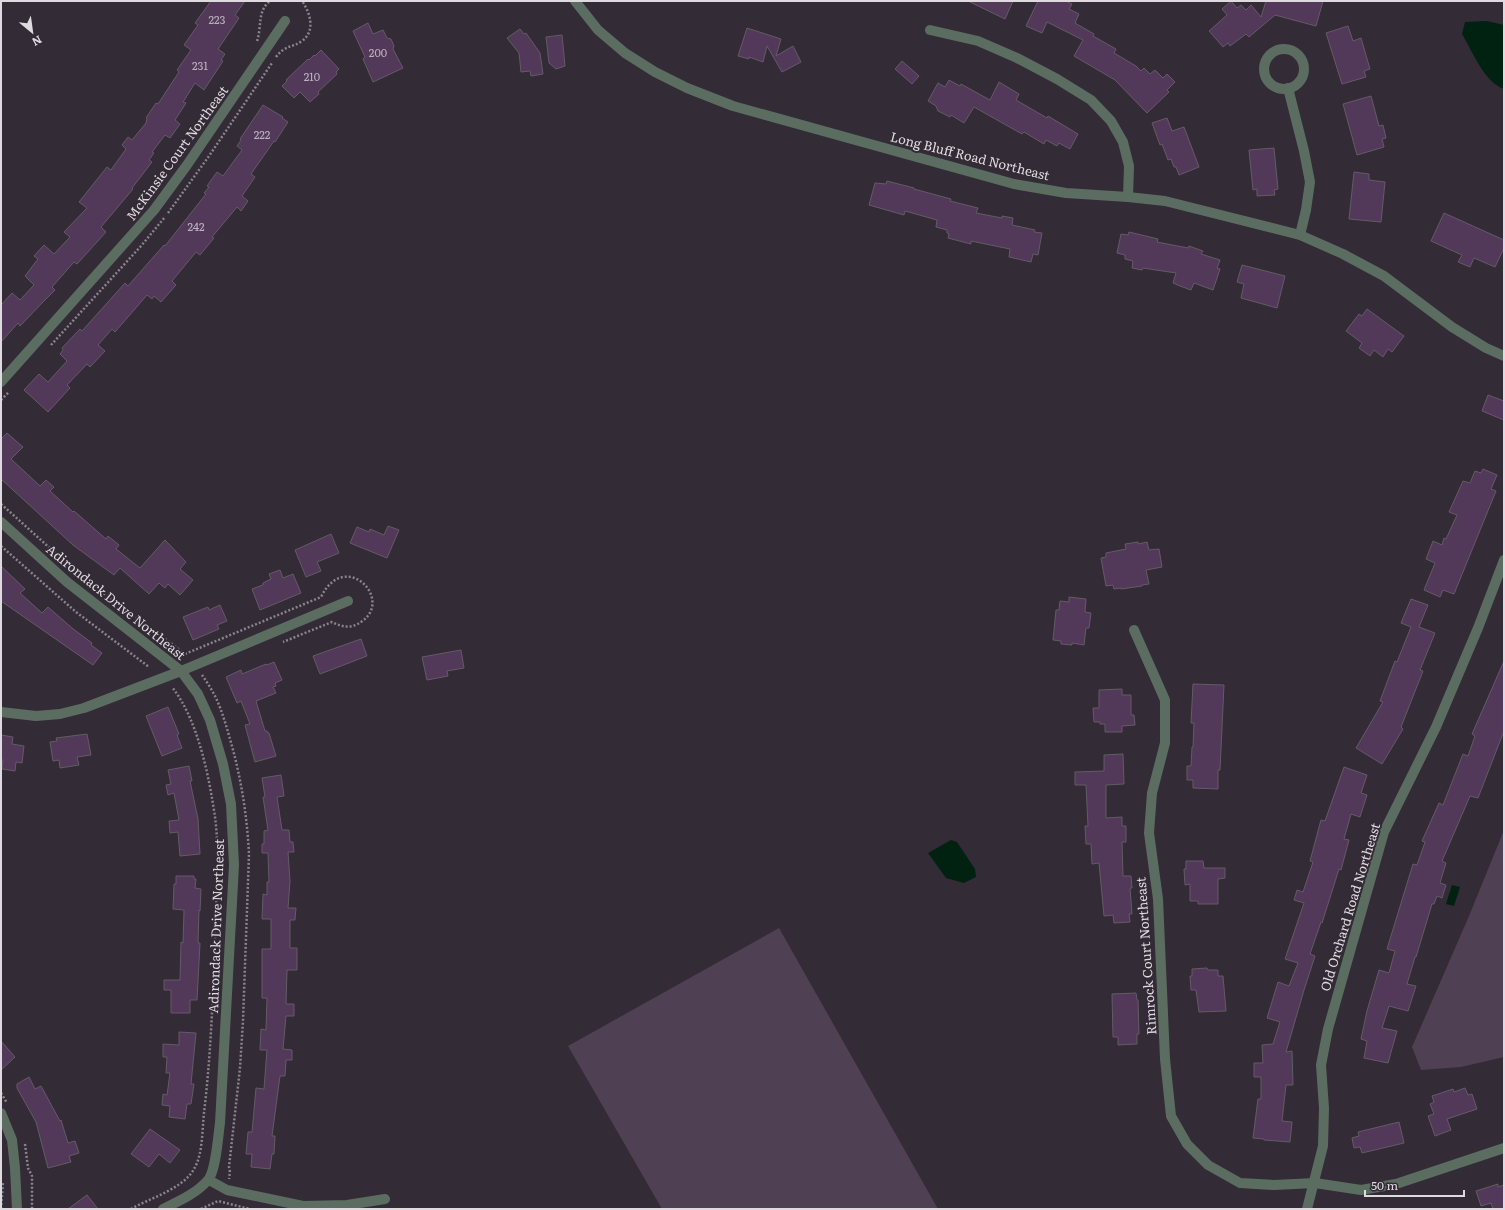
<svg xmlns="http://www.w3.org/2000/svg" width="1505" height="1210" font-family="Literata,serif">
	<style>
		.green { fill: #4f4054 }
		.water { fill: #022211 }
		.building { fill: #52395a; stroke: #645b66 }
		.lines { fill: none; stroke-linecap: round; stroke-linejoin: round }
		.path { stroke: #8a848c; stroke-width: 2.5; stroke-dasharray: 2 2; stroke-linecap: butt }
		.minor { stroke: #5b6d61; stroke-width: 10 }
		.labels { text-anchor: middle; stroke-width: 4; stroke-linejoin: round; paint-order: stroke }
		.number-label { font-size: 11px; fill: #bcb2be }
		.street-label { font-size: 13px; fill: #dfdae0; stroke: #332b35 }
	</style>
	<rect width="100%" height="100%" fill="#332b35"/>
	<!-- green -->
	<g class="green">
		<polygon points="1504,830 1504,1057 1461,1067 1421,1070 1412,1047 1469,916"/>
		<polygon points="779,928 938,1209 662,1209 568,1046"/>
	</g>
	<!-- water -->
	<g class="water">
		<path d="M1487,21L1504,25V89C1485,83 1472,51 1462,34L1465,22Z"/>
		<polygon points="951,840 957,842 975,869 976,877 964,883 946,878 928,853"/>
		<polygon points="1452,885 1460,887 1454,906 1446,904"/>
	</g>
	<!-- building -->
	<g class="building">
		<polygon points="211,1 245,1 235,15 239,18 218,49 225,54 221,60 223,61 204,90 195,83 183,102 186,103 175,120 180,124 170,138 165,135 152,152 154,153 149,160 152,162 132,188 133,189 101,227 106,232 77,264 74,262 52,287 55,290 43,302 20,326 18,323 1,342 1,305 12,293 20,300 34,285 25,276 38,259 34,256 44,245 54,254 70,237 64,232 87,208 79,202 107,167 111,170 126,149 122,145 128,137 132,140 146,123 147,119 146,118 156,103 158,104 179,72 177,70 191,50 184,45 198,25 195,23"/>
		<polygon points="968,1 1013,1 1005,19"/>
		<polygon points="1038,1 1066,1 1072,4 1069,9 1079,14 1075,23 1094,34 1093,36 1116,49 1114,53 1136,66 1141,71 1144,68 1150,74 1155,70 1163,78 1167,74 1175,82 1167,90 1169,92 1147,113 1115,80 1074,56 1083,40 1047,22 1042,33 1026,26"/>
		<polygon points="1231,1 1237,8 1241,5 1246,10 1251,5 1261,17 1266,1 1323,1 1316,26 1275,15 1249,37 1246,34 1230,46 1228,43 1223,47 1209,31 1227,15 1222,9"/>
		<polygon points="368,23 373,34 383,30 387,38 391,39 394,46 393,49 403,68 373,82 363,59 365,57 353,31"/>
		<polygon points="1348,26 1353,41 1361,38 1370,69 1364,71 1366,77 1342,84 1326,33"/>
		<polygon points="747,28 781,39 776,56 793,46 801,62 782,72 767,46 763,62 749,57 749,59 738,56"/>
		<polygon points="520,29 524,34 526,33 540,53 543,74 531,76 530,71 521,72 519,53 507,38"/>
		<polygon points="562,35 565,66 556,69 549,63 546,37"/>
		<polygon points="321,50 339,69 336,72 337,74 318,92 319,94 310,102 300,92 294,98 282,86 287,81 286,80 308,59 309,60 314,55 315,56"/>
		<polygon points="902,61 919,76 912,84 895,69"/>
		<polygon points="949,80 960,86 961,84 990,100 999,82 1019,94 1016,100 1047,118 1048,116 1078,134 1070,149 1059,143 1057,146 1046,140 1044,144 1024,132 1022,134 974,107 964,123 951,115 950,117 938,111 936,106 928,101 938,83 945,87"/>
		<polygon points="1371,96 1379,126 1383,125 1386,138 1382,139 1384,147 1357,155 1343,104"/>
		<polygon points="263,105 283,117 282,118 288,122 275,142 274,141 251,174 255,177 242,196 248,201 241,211 237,207 212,237 214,238 200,255 196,252 172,281 176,285 161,302 154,296 152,299 147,295 115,332 112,329 98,345 105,351 90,367 87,364 67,385 70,388 48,412 24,390 39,374 48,382 67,361 60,354 63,350 62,348 80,329 82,331 125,283 128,286 164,245 165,246 206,194 204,193 209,187 207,186 217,172 223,176 242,150 237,146 241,140 240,139"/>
		<polygon points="1167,118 1172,131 1184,127 1199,167 1179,175 1176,167 1174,167 1171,159 1168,160 1162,144 1160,145 1152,123"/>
		<polygon points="1274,148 1278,189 1274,190 1275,195 1257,196 1257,189 1253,190 1249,150"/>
		<polygon points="1354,172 1369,174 1369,180 1385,182 1381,222 1349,219"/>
		<polygon points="887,181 914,188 914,189 951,199 950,201 978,208 976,213 1002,218 1002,216 1013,218 1012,225 1035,230 1034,232 1042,233 1038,255 1033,254 1031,262 1009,257 1010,249 971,241 971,244 948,238 949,234 947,233 947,230 936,227 937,220 905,211 904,215 869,205 875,183 886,184"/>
		<polygon points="1444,213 1504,240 1504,248 1495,267 1474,258 1470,267 1458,262 1462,255 1431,241"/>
		<polygon points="1129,232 1158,239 1157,242 1188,248 1189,246 1203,251 1201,254 1220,260 1217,268 1220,269 1213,290 1194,283 1191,290 1180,286 1173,283 1176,273 1143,268 1142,270 1132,268 1133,261 1125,259 1125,255 1117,253 1121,234 1128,235"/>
		<polygon points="1242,265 1285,276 1277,308 1241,298 1244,284 1237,282"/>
		<polygon points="1367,309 1404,336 1392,352 1388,349 1383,357 1374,350 1370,356 1359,348 1362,343 1346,331 1359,314 1362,316"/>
		<polygon points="1488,395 1504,401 1504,420 1482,411"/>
		<polygon points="7,433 23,447 11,459 40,486 46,480 54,487 50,491 73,512 74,511 106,539 108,536 119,545 116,549 140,568 165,540 186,562 180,569 193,580 180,595 168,584 165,588 159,583 149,594 120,568 114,575 73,545 1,479 1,439"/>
		<polygon points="1483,469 1497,475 1491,489 1496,491 1454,594 1443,590 1440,597 1424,590 1435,563 1426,559 1433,541 1442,545 1444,538 1446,539 1457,515 1449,512 1463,481 1470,483 1475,471 1481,473"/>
		<polygon points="388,526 399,530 387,558 350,543 357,527 369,532 370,529 384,535"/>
		<polygon points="331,534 339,553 317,562 321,571 306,577 295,550"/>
		<polygon points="1138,542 1138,544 1147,542 1149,550 1159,549 1162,567 1146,570 1149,584 1142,585 1142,586 1121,589 1121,588 1114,589 1113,585 1106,586 1101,558 1106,557 1106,553 1126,549 1125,544"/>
		<polygon points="1,566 25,589 20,593 42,613 48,607 72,628 92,643 91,645 102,653 93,665 1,601"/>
		<polygon points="280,570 283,578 293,574 301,593 260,610 252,589 263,585 263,583 271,579 269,574"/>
		<polygon points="1069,597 1086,599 1085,612 1091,613 1089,628 1086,628 1084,645 1072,643 1072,645 1061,644 1061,641 1053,640 1056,610 1059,610 1060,601 1069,602"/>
		<polygon points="1411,599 1428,605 1419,627 1435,633 1420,670 1423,671 1401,727 1403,729 1382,764 1356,748 1383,702 1380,701 1395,661 1397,662 1411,627 1401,623"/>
		<polygon points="220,605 227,621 217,625 219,629 193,640 183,617 208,607 209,610"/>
		<polygon points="361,639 367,656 320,674 313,656"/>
		<polygon points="461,650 464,668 447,671 448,676 427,680 422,657"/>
		<polygon points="1504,661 1504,731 1478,798 1470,796 1442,861 1446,863 1440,883 1446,885 1442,898 1437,896 1434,904 1432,904 1416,957 1415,957 1407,984 1416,986 1408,1011 1389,1006 1382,1028 1397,1031 1388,1063 1364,1058 1367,1041 1361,1039 1367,1011 1379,970 1389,973 1395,951 1387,949 1413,864 1417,865 1425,842 1422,841 1439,803 1443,805 1463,754 1468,756 1475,736 1472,734"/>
		<polygon points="274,662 282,680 275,683 276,686 273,687 276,693 256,701 265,731 267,731 268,733 269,733 276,756 255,762 245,725 250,724 241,701 237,703 226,677 241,670 242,674 266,664 267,665"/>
		<polygon points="1193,684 1224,685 1220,770 1218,770 1218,789 1193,788 1193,780 1187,780 1187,766 1191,766 1192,747 1193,747 1194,723 1191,723"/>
		<polygon points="1122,689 1122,695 1131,695 1131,715 1134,715 1135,725 1122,726 1122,732 1105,732 1105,724 1100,724 1100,722 1094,722 1093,708 1099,708 1099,690"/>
		<polygon points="168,707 179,734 177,735 182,748 162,756 146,716"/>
		<polygon points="87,734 91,755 77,757 79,765 60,768 59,760 53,761 50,742 57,741 56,738"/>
		<polygon points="1,735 13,737 12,744 24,746 22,763 16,762 15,771 2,769 3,760 1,760"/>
		<polygon points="1123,754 1124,784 1106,785 1106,818 1122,817 1122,826 1126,826 1126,842 1122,842 1123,876 1131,876 1132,888 1130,888 1132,914 1129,914 1130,922 1114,923 1113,915 1104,916 1099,863 1092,864 1091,844 1086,844 1085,826 1088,826 1086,785 1075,785 1075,772 1104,771 1104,755"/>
		<polygon points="189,766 192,781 190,781 198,819 200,854 180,856 178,832 170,833 169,821 179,820 174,793 168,795 166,785 171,784 168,770"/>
		<polygon points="1344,767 1367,775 1361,793 1367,795 1360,817 1351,814 1344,839 1349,840 1341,870 1339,869 1322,923 1321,922 1310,954 1315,956 1304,990 1286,1052 1292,1051 1293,1085 1286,1085 1282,1121 1292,1122 1290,1142 1264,1140 1264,1139 1253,1138 1258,1099 1261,1099 1261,1077 1254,1077 1254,1063 1263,1063 1262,1045 1273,1044 1280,1022 1267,1018 1278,982 1289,986 1298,963 1285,959 1304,903 1294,900 1297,890 1303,892 1313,862 1310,861 1321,820 1325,821"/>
		<polygon points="281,775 284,796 277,797 282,830 289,830 290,842 293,842 294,852 288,852 290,881 288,908 296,908 295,920 290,920 290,948 297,948 297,970 287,970 286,1004 294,1004 294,1016 286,1016 283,1049 292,1050 292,1060 286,1060 285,1076 280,1076 272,1136 275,1136 274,1154 272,1154 270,1169 251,1167 252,1154 246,1154 248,1132 252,1132 256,1088 264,1089 267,1050 260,1050 261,1029 266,1030 267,998 262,998 262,949 271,949 271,919 262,919 263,894 267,895 267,882 269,882 268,853 262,853 262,844 264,844 264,831 268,830 263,797 265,797 262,778"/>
		<polygon points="1186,861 1203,861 1204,868 1225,868 1225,878 1218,879 1218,904 1198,904 1198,901 1190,901 1190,884 1185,885 1184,869 1186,869"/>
		<polygon points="176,876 194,876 194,879 196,879 195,888 201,889 200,911 199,910 198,943 200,943 197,1000 190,1000 190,1013 171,1013 171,990 164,990 164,980 180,980 181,942 183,943 184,910 173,909 174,884 176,884"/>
		<polygon points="1207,968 1208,970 1218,970 1218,976 1223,976 1226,1011 1199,1012 1196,990 1191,990 1190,976 1192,976 1192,969"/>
		<polygon points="1136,993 1137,1000 1138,1000 1139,1034 1137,1034 1137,1044 1118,1045 1118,1037 1113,1037 1112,994"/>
		<polygon points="179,1032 196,1033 191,1084 194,1084 191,1104 187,1104 185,1119 169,1117 170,1106 162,1105 163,1094 167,1095 170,1073 166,1073 167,1057 163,1057 163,1044 179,1045"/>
		<polygon points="1,1041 15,1057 1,1070"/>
		<polygon points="29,1077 35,1089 41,1086 60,1121 61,1120 68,1143 75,1141 79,1153 69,1156 71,1162 48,1168 36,1122 17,1088 17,1084"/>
		<polygon points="1465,1088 1468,1095 1472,1094 1477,1109 1447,1119 1451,1130 1435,1136 1428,1116 1434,1114 1430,1104 1434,1102 1432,1096 1453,1089 1454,1092"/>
		<polygon points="1399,1122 1404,1143 1362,1153 1360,1147 1354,1148 1352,1138 1359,1136 1358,1132"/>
		<polygon points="150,1129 180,1150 170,1163 159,1154 149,1167 131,1154"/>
		<polygon points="1498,1184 1498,1187 1504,1185 1504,1209 1493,1209 1491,1203 1481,1206 1476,1191"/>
		<polygon points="87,1195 98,1209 68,1209"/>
	</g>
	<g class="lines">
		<!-- path -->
		<g class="path">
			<path d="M257,41C262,27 257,11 270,1"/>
			<path d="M276,57C285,45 292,48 302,41C316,31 310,12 302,1"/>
			<polyline points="168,213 209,156 272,63"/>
			<polyline points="51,345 141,246 165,217"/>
			<polyline points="1,400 9,392"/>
			<path d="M1,504C36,535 70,568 107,596C133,616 160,634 186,655"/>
			<polyline points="1,546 76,612 149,667"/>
			<path d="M185,654L321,597C345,548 395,600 361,622C351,629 342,627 332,622L283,642"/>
			<path d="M202,675C207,682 212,690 216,698C222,711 226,725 230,739C241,777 247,815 249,854L243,1021L240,1068L229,1167L230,1172L229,1179"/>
			<polyline points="1,1093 7,1103"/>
			<polyline points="25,1144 28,1168 32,1176 32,1209"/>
			<polyline points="1,1209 3,1182"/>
			<path d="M131,1209C150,1198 183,1189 194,1169C203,1154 202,1131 204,1113C211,1054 213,995 215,935C216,896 220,856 215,817C209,776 198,720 172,687"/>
			<polyline points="201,1209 218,1201 250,1209"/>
		</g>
		<!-- minor -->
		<g class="minor">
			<polyline points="575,1 598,30 625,53 655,72 687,88 733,106 1014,184 1066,193 1128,197 1165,201 1300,235 1343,254 1384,276 1452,327 1486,348 1504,356"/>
			<polyline points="930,30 978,41 1017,58 1057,79 1091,100 1111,121 1123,142 1129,166 1128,197"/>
			<circle cx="1284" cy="69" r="20"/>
			<polyline points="1288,88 1304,151 1310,182 1306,210 1300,235"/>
			<polyline points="1,382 154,210 187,165 285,21"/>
			<path d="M1,522L67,582L181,671L198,694L210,720L223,764L231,804L234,865L220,1123C218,1136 216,1171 208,1180C196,1194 179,1201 163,1209"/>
			<polyline points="1134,630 1165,700 1165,743 1152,793 1149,833 1158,899 1165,1059 1171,1116 1187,1144 1208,1165 1240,1183 1274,1185 1315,1183 1361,1190 1396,1184 1504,1148"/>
			<polyline points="1,712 36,716 60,714 84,708 181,671 348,601"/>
			<polyline points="1,1113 12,1140 15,1168 17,1209"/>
			<polyline points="209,1180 227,1190 303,1206 347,1205 385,1199"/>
			<polyline points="1307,1209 1323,1146 1324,1108 1321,1065 1328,1029 1384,832 1436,727 1478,628 1504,560"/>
		</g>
	</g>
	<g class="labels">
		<!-- number labels -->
		<g class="number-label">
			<text x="217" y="24">223</text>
			<text x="378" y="57">200</text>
			<text x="200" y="70">231</text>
			<text x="312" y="81">210</text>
			<text x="262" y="139">222</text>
			<text x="196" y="231">242</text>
		</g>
		<!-- street labels -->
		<g class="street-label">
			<text transform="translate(177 153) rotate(-54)" y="5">McKinsie Court Northeast</text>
			<text transform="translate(970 156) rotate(14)" y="5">Long Bluff Road Northeast</text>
			<text transform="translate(116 602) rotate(39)" y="5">Adirondack Drive Northeast</text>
			<text transform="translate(1350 907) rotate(-73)" y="5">Old Orchard Road Northeast</text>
			<text transform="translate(216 926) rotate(-88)" y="5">Adirondack Drive Northeast</text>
			<text transform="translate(1146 956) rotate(-94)" y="5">Rimrock Court Northeast</text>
		</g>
	</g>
	<!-- border -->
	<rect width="1505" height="1210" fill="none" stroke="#dfdae0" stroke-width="4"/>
	<!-- north arrow -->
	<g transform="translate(32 32) rotate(151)" stroke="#332b35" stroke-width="3" paint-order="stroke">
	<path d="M0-3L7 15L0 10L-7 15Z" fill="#dfdae0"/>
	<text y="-6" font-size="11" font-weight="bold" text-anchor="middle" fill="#dfdae0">N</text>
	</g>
	<!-- scale -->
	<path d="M1365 1190v6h99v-6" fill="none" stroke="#dfdae0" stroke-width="2"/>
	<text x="1371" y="1190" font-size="12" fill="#dfdae0" stroke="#332b35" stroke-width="3" paint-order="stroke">50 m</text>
</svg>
